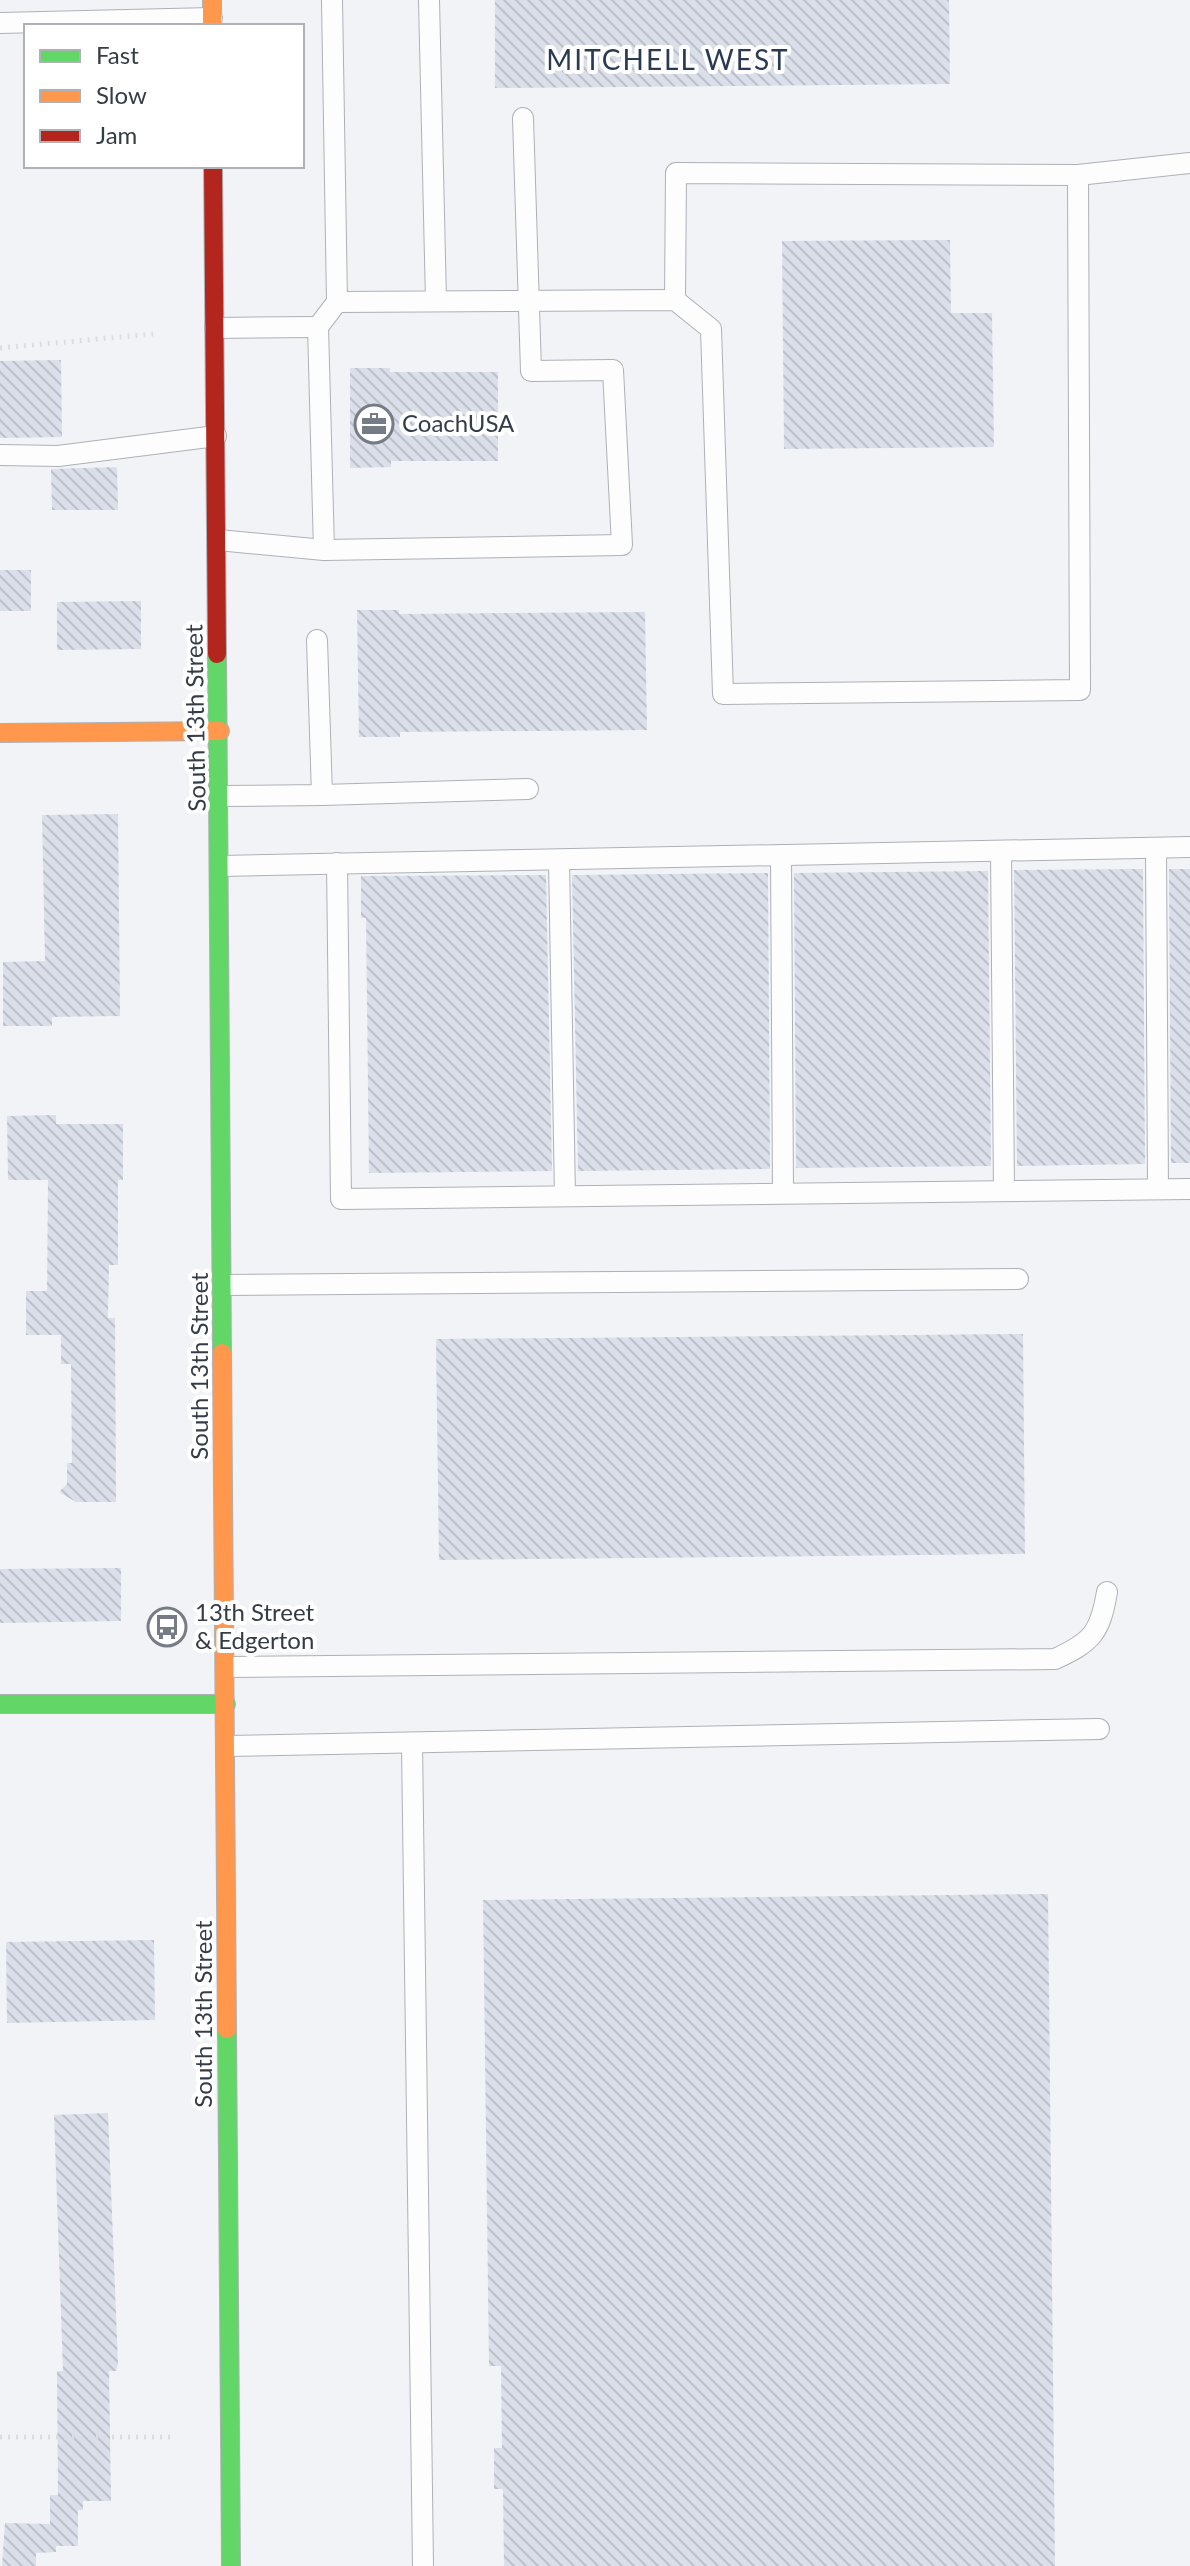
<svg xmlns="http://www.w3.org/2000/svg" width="1190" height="2566" font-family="Lato,sans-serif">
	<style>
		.building { fill: url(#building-back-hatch) }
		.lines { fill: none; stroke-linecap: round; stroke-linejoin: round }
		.lane-casing { stroke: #adb1b7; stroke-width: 22 }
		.fast-casing { stroke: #adb1b7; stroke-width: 20 }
		.slow-casing { stroke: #adb1b7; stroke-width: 20 }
		.jam-casing { stroke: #adb1b7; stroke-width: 20 }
		.path { stroke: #dcddde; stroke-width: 5; stroke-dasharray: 2 6; stroke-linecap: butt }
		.lane { stroke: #fdfdfe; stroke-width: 20 }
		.fast { stroke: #63d668; stroke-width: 18 }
		.slow { stroke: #ff974d; stroke-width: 18 }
		.jam { stroke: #b3261e; stroke-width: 18 }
		.labels { text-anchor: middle; stroke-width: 8; stroke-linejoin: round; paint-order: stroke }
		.poi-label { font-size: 24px; fill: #343c48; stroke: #fff; text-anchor: start }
		.street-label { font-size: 24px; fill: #343c48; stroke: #fff }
		.quarter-label { font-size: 28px; letter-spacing: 2px; fill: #2a3a52; stroke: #fff }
	</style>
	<defs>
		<pattern id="building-back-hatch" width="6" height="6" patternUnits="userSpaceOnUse" patternTransform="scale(2)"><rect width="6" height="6" fill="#dadfe9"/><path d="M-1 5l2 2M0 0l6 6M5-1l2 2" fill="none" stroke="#bcc0c9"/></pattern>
	</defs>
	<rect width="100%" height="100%" fill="#f1f3f6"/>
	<!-- building -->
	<g class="building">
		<polygon points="495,0 949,0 950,84 495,88"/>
		<polygon points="950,240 951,313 992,313 994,447 784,449 782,241"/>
		<polygon points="61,360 62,437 0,438 0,361"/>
		<polygon points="350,368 390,368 390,372 498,372 498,461 391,461 391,467 350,468"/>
		<polygon points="117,467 118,510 52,510 51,469"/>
		<rect x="0" y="570" width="31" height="41"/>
		<polygon points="141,601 141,649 57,650 57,602"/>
		<polygon points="357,610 399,610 399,614 645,612 647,730 400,732 400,737 359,737"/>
		<polygon points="118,814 120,1016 52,1017 52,1026 3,1026 3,962 45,961 42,815"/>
		<polygon points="1143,869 1145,1164 1017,1166 1014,870"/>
		<polygon points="1169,869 1190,869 1190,1163 1171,1163"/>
		<polygon points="988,871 991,1166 796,1168 794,873"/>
		<polygon points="768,873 770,1169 578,1171 572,875"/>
		<polygon points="546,875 552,1171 369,1173 366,918 361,918 361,876"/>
		<polygon points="56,1115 56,1124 123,1124 123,1180 118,1180 118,1265 109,1265 108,1318 115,1318 116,1502 76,1502 59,1492 67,1484 67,1463 72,1463 71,1364 61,1364 61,1335 26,1335 26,1291 47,1291 48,1180 8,1180 7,1116"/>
		<polygon points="1023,1334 1025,1554 439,1560 436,1339"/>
		<polygon points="121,1568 121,1621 0,1623 0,1569"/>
		<polygon points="1048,1894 1055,2566 504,2566 503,2489 494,2489 494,2448 502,2448 501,2366 489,2366 483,1900"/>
		<polygon points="154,1940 155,2020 7,2023 6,1942"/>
		<polygon points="108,2113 118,2364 116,2371 109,2371 111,2501 83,2501 83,2510 78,2510 78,2546 56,2546 56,2552 36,2553 36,2566 2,2566 5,2523 50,2524 50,2495 58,2495 57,2371 63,2371 54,2115"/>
	</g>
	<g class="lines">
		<!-- lane casing -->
		<g class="lane-casing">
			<g id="lane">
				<polyline points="429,0 436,301"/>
				<polyline points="0,23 212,18"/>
				<polyline points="675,300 676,173 1078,175 1190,163"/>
				<polyline points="337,302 675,300 711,329 723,694 1080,690 1078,175"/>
				<polyline points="215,328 318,327"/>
				<polyline points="0,455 58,456 216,436"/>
				<polyline points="218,540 324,550 318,327 337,302 332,0"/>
				<polyline points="324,550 622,545 613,370 531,371 523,118"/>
				<polyline points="322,795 528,789"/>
				<polyline points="221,796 322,795 317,640"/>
				<polyline points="1156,848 1158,1189"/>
				<polyline points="1001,851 1004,1191"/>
				<polyline points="781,855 783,1193"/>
				<polyline points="559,860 565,1196"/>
				<polyline points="337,863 341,1199 1190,1189"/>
				<polyline points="220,866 1190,847"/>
				<polyline points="223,1285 1018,1279"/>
				<path d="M226,1667L1055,1659C1092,1642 1100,1633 1107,1592"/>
				<polyline points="412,1743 423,2566"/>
				<polyline points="226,1746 1099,1729"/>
			</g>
		</g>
		<!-- fast casing -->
		<g class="fast-casing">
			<g id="fast">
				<polyline points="217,654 222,1353"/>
				<polyline points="0,1704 226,1704"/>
				<polyline points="227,2029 231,2566"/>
			</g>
		</g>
		<!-- slow casing -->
		<g class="slow-casing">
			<g id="slow">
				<polyline points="212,0 212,26"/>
				<polyline points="0,733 220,731"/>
				<polyline points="222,1353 227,2029"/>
			</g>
		</g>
		<!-- jam casing -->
		<g class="jam-casing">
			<polyline id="jam" points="213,166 217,654"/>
		</g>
		<!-- path -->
		<g class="path">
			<polyline points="0,348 153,334"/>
			<polyline points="0,2437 172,2437"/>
		</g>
		<!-- lane -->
		<use href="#lane" class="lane"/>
		<!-- fast -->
		<use href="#fast" class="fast"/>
		<!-- slow -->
		<use href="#slow" class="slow"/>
		<!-- jam -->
		<use href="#jam" class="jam"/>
	</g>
	<!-- icons -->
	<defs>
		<g id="office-ring" transform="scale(2)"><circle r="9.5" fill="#fff" stroke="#767c85" stroke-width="1.5"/><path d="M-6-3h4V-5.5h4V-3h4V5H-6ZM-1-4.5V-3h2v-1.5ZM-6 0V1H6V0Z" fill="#767c85"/></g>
		<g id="bus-ring" transform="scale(2)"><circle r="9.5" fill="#fff" stroke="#767c85" stroke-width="1.5"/><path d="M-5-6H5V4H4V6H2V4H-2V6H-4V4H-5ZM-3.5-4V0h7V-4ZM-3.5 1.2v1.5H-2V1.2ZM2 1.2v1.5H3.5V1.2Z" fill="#767c85"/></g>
	</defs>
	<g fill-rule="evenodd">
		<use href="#office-ring" x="374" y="424"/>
		<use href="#bus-ring" x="167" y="1627"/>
	</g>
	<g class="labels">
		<!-- poi labels -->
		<g class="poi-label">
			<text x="402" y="432">CoachUSA</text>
			<text x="195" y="1621">13th Street<tspan x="195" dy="28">&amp; Edgerton</tspan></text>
		</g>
		<!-- street labels -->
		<g class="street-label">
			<text transform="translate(196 718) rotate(-91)" y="8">South 13th Street</text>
			<text transform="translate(200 1366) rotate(-90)" y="8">South 13th Street</text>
			<text transform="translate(204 2014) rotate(-90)" y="8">South 13th Street</text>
		</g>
		<!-- quarter labels -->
		<g class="quarter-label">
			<text x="668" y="70">MITCHELL WEST</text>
		</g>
	</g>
	<!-- legend -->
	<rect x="24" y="24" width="280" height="144" fill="#ffffff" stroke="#aeb1b6" stroke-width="2"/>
	<rect x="40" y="50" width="40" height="12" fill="#63d668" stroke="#aeb1b6" stroke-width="2"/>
	<text x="96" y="64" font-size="24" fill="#343c48">Fast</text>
	<rect x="40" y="90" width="40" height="12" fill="#ff974d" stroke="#aeb1b6" stroke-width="2"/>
	<text x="96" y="104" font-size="24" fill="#343c48">Slow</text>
	<rect x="40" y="130" width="40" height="12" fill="#b3261e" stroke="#aeb1b6" stroke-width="2"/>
	<text x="96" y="144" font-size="24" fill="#343c48">Jam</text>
</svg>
